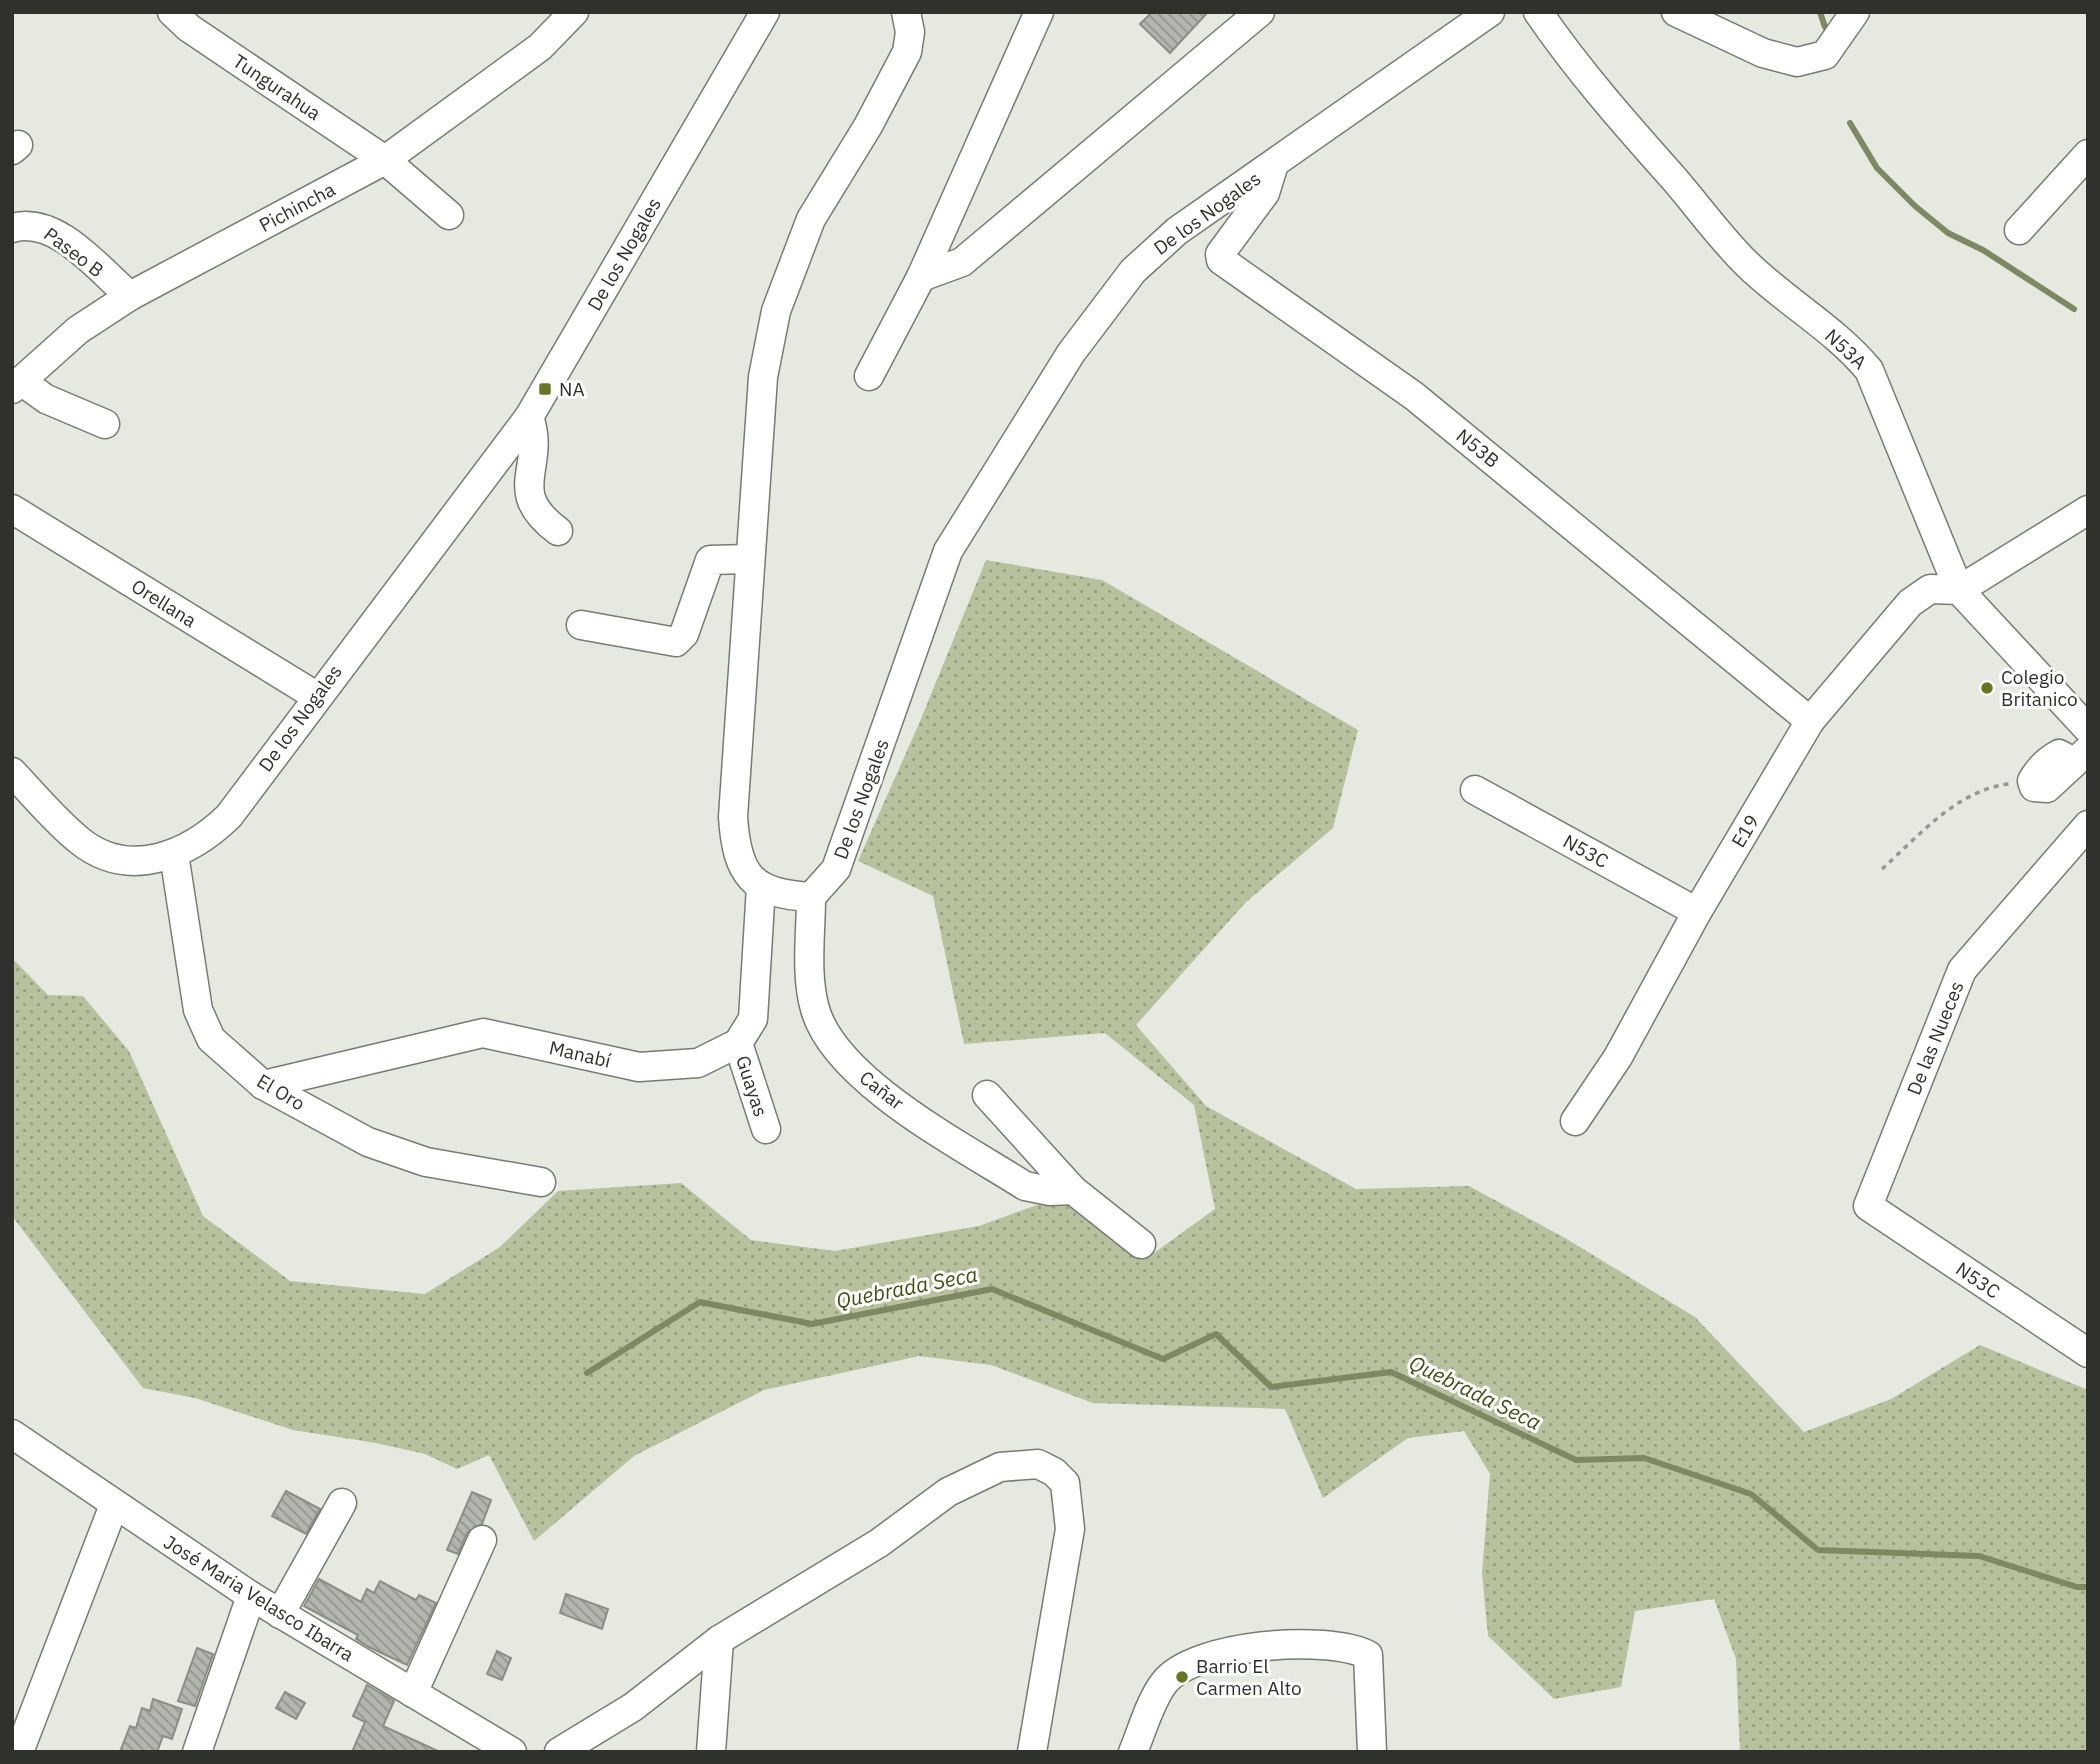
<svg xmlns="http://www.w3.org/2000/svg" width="2100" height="1764" font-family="'IBM Plex Sans',sans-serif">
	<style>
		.grass { fill: url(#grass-dots) }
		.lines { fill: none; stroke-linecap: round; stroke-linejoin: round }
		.stream { stroke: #7e8862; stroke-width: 6 }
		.building { fill: url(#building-back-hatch); stroke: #8c8e86; stroke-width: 2 }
		.minor-casing { stroke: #797b73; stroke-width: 31 }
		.path { stroke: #969992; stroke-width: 3.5; stroke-dasharray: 5 5; stroke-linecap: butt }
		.minor { stroke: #fff; stroke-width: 28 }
		.poi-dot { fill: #657624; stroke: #fff; stroke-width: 2.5 }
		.labels { text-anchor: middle; stroke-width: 6; stroke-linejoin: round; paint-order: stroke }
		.street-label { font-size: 19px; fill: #2f312d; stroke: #fff }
		.poi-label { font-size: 19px; fill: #2f312d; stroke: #fff; text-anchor: start }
		.water-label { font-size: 21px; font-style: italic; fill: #424e11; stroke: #fff }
	</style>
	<defs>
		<pattern id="grass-dots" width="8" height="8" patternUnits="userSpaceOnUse" patternTransform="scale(1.75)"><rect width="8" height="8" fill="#b7c19d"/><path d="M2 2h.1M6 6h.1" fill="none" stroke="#959d80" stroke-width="1.8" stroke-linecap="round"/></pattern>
		<pattern id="building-back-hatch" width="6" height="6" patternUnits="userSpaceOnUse" patternTransform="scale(1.75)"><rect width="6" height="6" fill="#b3b6ad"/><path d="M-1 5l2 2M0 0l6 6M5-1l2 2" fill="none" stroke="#92958d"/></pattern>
	</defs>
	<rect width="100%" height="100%" fill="#e6e9e0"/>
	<!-- grass -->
	<polygon class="grass" points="986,560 1102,580 1358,730 1333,828 1246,902 1136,1025 1206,1106 1356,1189 1469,1186 1565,1238 1695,1317 1804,1432 1891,1399 1980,1345 2088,1390 2088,1752 1740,1752 1736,1659 1714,1599 1635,1611 1621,1687 1554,1699 1488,1636 1482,1573 1490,1474 1464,1431 1408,1438 1323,1498 1285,1409 1093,1403 991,1365 919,1356 764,1390 634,1456 534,1541 489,1455 457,1469 425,1454 376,1443 293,1430 195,1398 143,1388 12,1216 12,958 48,995 83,996 129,1051 203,1216 290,1281 425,1294 500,1247 558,1191 681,1183 751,1240 835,1251 979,1226 1048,1201 1084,1205 1106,1233 1147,1258 1215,1209 1194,1105 1105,1033 964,1044 933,896 858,861 918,726"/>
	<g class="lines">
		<!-- stream -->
		<g class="stream">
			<polyline points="1820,12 1825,27"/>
			<polyline points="1850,123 1877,168 1915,206 1948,233 1983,250 2074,309"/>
			<polyline points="587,1373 700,1302 812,1324 992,1289 1163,1359 1216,1334 1271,1387 1391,1372 1576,1460 1644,1458 1751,1494 1818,1550 1979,1556 2077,1587 2088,1587"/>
		</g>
	</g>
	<!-- building -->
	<g class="building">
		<polygon points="1152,12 1208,12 1170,53 1140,24"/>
		<polygon points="286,1491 320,1509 306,1534 272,1516"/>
		<polygon points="472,1492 491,1500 482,1524 467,1533 458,1554 447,1550"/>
		<polygon points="319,1579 361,1602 367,1589 374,1593 380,1581 416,1600 419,1595 436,1603 407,1665 369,1647 356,1639 358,1635 304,1606"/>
		<polygon points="566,1594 608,1609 602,1629 560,1613"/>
		<polygon points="197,1648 213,1654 195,1706 178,1701"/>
		<polygon points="497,1651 511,1658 502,1680 487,1674"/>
		<polygon points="367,1685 394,1701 383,1726 440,1752 352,1752 365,1722 353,1716"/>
		<polygon points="285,1692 305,1703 296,1719 276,1708"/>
		<polygon points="153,1699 182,1709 172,1739 163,1736 157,1752 120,1752 130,1726 136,1728 142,1708 150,1711"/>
	</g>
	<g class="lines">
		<!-- minor casing -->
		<g class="minor-casing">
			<g id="minor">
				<polyline points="172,12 189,28 385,160 449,215"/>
				<path d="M1538,12C1579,72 1628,127 1676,181C1699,208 1720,237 1745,262C1784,301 1834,328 1869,370L1959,590L2088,729"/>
				<polyline points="1676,12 1763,53 1797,62 1825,55 1855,12"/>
				<polyline points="12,150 18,145"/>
				<polyline points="1274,164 1265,193 1220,254 1221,260 1414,396 1810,721"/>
				<path d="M12,228C57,215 99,270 130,296"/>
				<polyline points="2019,230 2088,154"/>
				<polyline points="921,277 962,262 1260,12"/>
				<polyline points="869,376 921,277 1039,12"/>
				<polyline points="21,381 46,399 105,424"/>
				<polyline points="12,389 78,330 130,296 385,160 540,47 574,12"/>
				<path d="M529,417C547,468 503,490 558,531"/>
				<polyline points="12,509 316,696"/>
				<polyline points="1959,590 2088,510"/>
				<polyline points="581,625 676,642 684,634 710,560 749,559"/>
				<path d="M2074,762L2059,754C2048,760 2038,770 2032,781L2034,787L2047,788L2088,750"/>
				<path d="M12,772C34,795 55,821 80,841C130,881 190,854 229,816L529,417L765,12"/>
				<polyline points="1475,790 1697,912"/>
				<polyline points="2088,825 1962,970 1868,1206 2088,1353"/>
				<polyline points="174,854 198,1010 211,1039 263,1085 368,1142 426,1162 541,1182"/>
				<polyline points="811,897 836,869 948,551 1071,353 1133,271 1177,231 1490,12"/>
				<path d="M811,897C752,894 737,876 733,817L763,377L776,311L811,219L868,126L907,52L910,32L906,12"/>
				<path d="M811,897C811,933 805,974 815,1009C835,1081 964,1147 1025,1186L1050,1191L1073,1190"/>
				<polyline points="738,1043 766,1129"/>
				<polyline points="263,1085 483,1033 639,1067 698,1063 738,1043 753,1019 761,886"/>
				<polyline points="987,1095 1073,1190 1141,1244"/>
				<polyline points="1575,1121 1618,1057 1697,912 1810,721 1910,603 1930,589 1959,590"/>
				<polyline points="12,1434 251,1596 512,1752"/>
				<polyline points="280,1614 342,1503"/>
				<polyline points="413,1693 482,1540"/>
				<polyline points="19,1752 114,1505"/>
				<polyline points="197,1752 251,1596"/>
				<polyline points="559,1752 633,1707 719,1640 879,1543 948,1492 1000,1467 1038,1464 1054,1472 1065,1483 1070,1529 1032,1752"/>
				<polyline points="711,1752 719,1640"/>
				<path d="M1133,1752C1142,1731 1150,1701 1164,1683C1194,1644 1326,1634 1368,1655L1372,1752"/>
			</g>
		</g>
		<!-- path -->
		<path class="path" d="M1882,869C1920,835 1957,790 2009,784"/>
		<!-- minor -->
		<use href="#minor" class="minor"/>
	</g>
	<!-- markers -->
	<g class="poi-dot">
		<rect x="538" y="382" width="14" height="14" rx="3.5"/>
		<circle cx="1987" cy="688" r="7"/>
		<circle cx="1182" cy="1677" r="7"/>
	</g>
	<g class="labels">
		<!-- street labels -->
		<g class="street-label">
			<text transform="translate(277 87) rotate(34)" y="7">Tungurahua</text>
			<text transform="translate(297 207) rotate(-28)" y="7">Pichincha</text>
			<text transform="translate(1207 213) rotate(-36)" y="7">De los Nogales</text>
			<text transform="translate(74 252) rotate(37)" y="7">Paseo B</text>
			<text transform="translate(624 254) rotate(-60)" y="7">De los Nogales</text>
			<text transform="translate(1846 349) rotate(43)" y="7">N53A</text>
			<text transform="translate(1478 448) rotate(39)" y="7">N53B</text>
			<text transform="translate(164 603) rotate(32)" y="7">Orellana</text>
			<text transform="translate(300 718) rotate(-54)" y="7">De los Nogales</text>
			<text transform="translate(861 799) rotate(-70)" y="7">De los Nogales</text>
			<text transform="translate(1745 831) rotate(-59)" y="7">E19</text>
			<text transform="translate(1586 851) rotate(29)" y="7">N53C</text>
			<text transform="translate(1935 1038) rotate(-68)" y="7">De las Nueces</text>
			<text transform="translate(580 1054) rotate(13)" y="7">Manabí</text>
			<text transform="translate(752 1086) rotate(72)" y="7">Guayas</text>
			<text transform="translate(882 1090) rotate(38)" y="7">Cañar</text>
			<text transform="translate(281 1092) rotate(31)" y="7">El Oro</text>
			<text transform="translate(1978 1280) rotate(34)" y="7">N53C</text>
			<text transform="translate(259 1598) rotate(32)" y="7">José Maria Velasco Ibarra</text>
		</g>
		<!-- poi labels -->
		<g class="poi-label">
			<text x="559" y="396">NA</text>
			<text x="2001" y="684">Colegio<tspan x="2001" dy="22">Britanico</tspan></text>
			<text x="1196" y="1673">Barrio El<tspan x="1196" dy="22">Carmen Alto</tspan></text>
		</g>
		<!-- water labels -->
		<g class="water-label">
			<text transform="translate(907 1288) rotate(-11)" y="7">Quebrada Seca</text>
			<text transform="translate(1475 1393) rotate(26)" y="7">Quebrada Seca</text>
		</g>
	</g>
	<!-- border -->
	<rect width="2100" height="1764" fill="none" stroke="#2f312d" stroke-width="28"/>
</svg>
